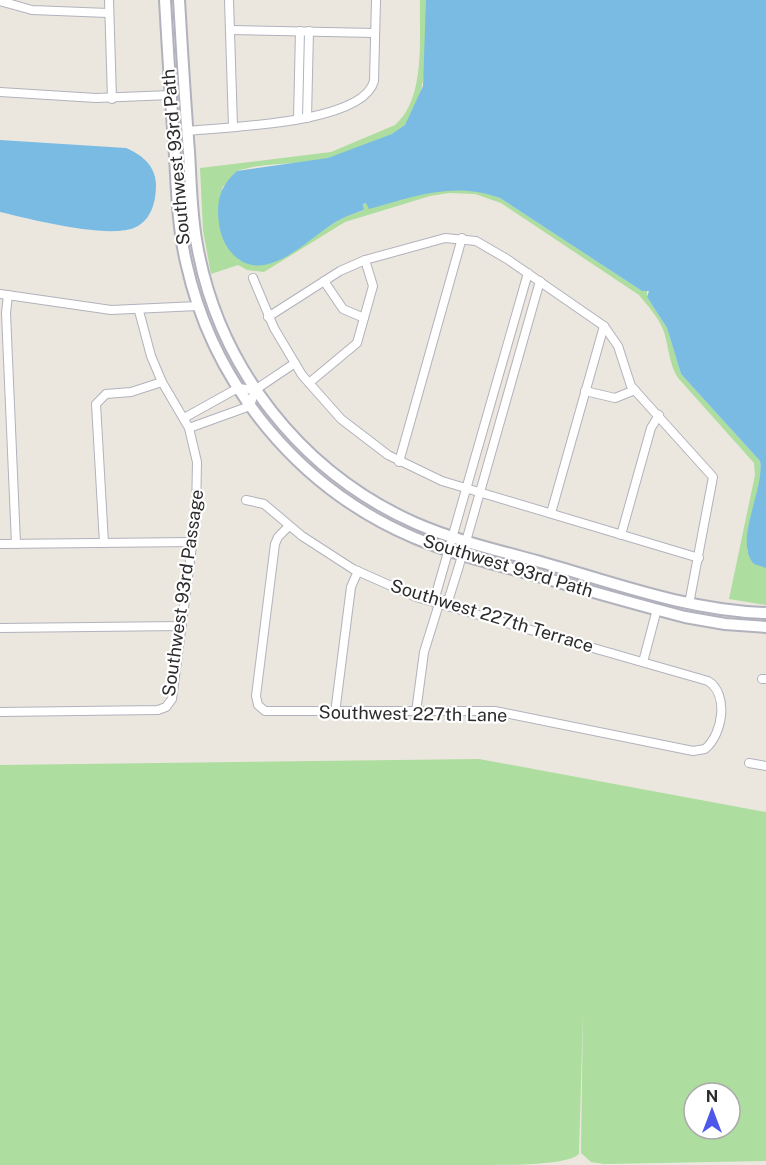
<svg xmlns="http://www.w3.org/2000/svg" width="766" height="1165" font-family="'Public Sans',sans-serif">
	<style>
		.green { fill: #addd9f; fill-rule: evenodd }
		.water { fill: #7abbe4 }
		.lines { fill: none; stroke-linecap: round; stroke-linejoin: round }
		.street-casing { stroke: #b1b2bd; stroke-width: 10 }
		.secondary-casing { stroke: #b1b2bd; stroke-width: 14 }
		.street { stroke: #fff; stroke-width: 8 }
		.secondary { stroke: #fff; stroke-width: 10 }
		.labels { text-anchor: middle; stroke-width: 4.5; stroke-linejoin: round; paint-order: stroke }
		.street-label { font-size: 18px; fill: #2b2b2b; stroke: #fff }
	</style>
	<rect width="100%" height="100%" fill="#ebe7de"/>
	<!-- green -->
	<g class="green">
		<path d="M420,0H426C426,36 430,96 405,125C394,137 345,154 329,158C299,166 267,161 237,171L222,188L239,260L258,265L277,260L342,218L364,210L363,204L366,203L438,190L464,189L489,194L500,198L642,291L647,289V297L667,328L681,374L760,461L761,474L747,551L766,568V605L729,599L755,475L754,463L678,378C669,364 669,348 664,332C659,318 648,306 639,295L501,203L475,194L449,193L430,196L345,222L264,272L247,270L238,265L211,274L203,230L200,168L331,152L395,125C426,98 419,38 420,0Z"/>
		<path d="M479,759L766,812V1161L604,1164L591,1162L581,1153L583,1010L579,1154C568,1165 511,1165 491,1165H0V765ZM694,1093H730V1129H694Z"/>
	</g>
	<!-- water -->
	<g class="water">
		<path d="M426,0H766V568L754,564C733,541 765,490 760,461L681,374L667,328L647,297L649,291H642L500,198C454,181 415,196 369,209L366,203L363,204L364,210C357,212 350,215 343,218C317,231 293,260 264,265C238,269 222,246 219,224C216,201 220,186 237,171L328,158L392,134L405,125L423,86Z"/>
		<path d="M0,140L126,148C142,155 155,165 156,184C156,201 152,219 136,227C111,240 29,219 0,212Z"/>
	</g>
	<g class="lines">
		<!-- street casing -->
		<g class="street-casing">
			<g id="street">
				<polyline points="109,0 112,99"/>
				<polyline points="229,0 233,127"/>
				<polyline points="0,1 32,10 108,13"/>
				<polyline points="231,30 375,33"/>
				<polyline points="0,92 96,98 171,95"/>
				<polyline points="307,118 309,31"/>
				<polyline points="298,119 300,31"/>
				<path d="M187,131C226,127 363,124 374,81L376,0"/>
				<polyline points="253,278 274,328 302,375 341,419 388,455 442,481 699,558"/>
				<polyline points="324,281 343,309 364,318"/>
				<polyline points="0,294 111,310 198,306"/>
				<polyline points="8,295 6,313 16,544"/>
				<polyline points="268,317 340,271 365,260 445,238 476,241 507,259 604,326 618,346 631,386 713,477 689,604"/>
				<polyline points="309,383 357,343 373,286 365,260"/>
				<polyline points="255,390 295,363"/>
				<polyline points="585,391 615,398 635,390"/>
				<polyline points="184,418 238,388 255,390"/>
				<polyline points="189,428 250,406 255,390"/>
				<polyline points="399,462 462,238"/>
				<path d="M246,500L264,504L302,536L353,569L416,597L708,681C729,694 723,734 705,749L693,751L495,711H265L258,705L256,696L275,544L278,537L289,526"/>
				<polyline points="551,513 604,326"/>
				<polyline points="621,535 651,428 659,415"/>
				<polyline points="104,543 96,404 106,394 131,392 162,382"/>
				<polyline points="0,544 193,542"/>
				<polyline points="439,604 449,598 459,566 540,281"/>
				<polyline points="0,628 182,626"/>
				<polyline points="643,662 657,609"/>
				<polyline points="762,679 766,679"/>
				<polyline points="0,712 158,710 166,707 172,699 196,515 197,462 189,428 162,382 151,356 139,311"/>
				<polyline points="416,712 424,652 439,604 436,594 528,273"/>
				<polyline points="335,713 351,587 358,571"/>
				<polyline points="749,763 766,766"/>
			</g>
		</g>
		<!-- secondary casing -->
		<g class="secondary-casing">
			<g id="secondary">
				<path d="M165,0C168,52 171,104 175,156C177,192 178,227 186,262C213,385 299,489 415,538C458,556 504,566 548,579C593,592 639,605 685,617L725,624L766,627"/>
				<path d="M179,0C182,51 185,101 189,152C191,183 191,214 197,245C219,368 301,472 415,523C454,540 496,550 537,561C612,582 688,611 766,613"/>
			</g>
		</g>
		<!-- street -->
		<use href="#street" class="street"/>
		<!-- secondary -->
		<use href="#secondary" class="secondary"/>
	</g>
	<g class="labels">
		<!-- street labels -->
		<g class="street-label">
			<text transform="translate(176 157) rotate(-95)" y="6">Southwest 93rd Path</text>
			<text transform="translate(508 566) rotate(17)" y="6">Southwest 93rd Path</text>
			<text transform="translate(183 593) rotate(-82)" y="6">Southwest 93rd Passage</text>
			<text transform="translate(492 616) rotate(17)" y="6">Southwest 227th Terrace</text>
			<text transform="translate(413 714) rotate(1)" y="6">Southwest 227th Lane</text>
		</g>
	</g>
	<!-- north arrow -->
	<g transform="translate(712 1111)"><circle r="28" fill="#ffffff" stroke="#aaaaaa" stroke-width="1.5"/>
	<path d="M0-4.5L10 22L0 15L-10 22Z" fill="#4d57e9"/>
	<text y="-9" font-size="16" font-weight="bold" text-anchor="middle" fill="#2b2b2b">N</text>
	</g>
</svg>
